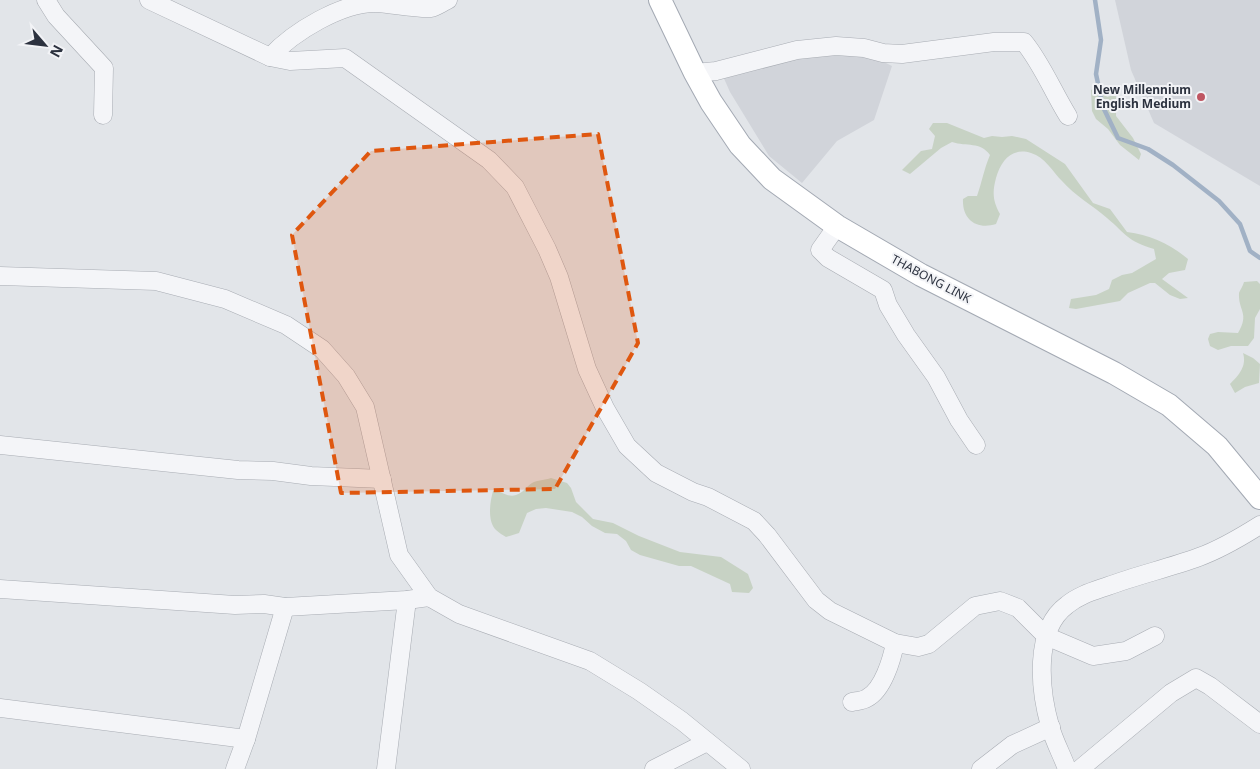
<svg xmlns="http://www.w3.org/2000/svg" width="1260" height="769" font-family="'Noto Sans',sans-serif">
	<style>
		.built { fill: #d1d4da }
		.green { fill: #c7d2c4 }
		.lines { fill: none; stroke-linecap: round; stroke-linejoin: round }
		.stream { stroke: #a1b1c5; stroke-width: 4.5 }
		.minor-casing { stroke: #a8acb3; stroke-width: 19 }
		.major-casing { stroke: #a3a9b3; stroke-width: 24 }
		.minor { stroke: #f4f5f8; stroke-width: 18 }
		.major { stroke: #fff; stroke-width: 22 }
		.marked { fill: #df570f; fill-opacity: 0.2; stroke: #df570f; stroke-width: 4; stroke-dasharray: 10 6; stroke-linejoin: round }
		.poi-dot { fill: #bf5662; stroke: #f2f3f6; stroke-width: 2 }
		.labels { text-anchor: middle; stroke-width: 4; stroke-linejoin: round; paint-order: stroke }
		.poi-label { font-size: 12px; font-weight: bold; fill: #2c323f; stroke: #f2f3f6; text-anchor: end }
		.street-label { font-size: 12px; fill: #2c323f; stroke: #f2f3f6 }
	</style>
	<rect width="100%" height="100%" fill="#e2e5e9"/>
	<!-- built -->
	<g class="built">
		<polygon points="1115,0 1260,0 1260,186 1154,123 1131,70"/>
		<polygon points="862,51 892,66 874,120 837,141 802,183 769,156 730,92 722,74 794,55"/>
	</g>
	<!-- green -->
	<g class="green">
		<polygon points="1095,88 1104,93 1107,97 1116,94 1116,116 1133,138 1141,154 1139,160 1120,145 1108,129 1096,119 1092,111 1091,90"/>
		<path d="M933,123H947L984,138L992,136L1002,137L1012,136L1026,139L1065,164L1093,203L1110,209L1127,232C1150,235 1170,244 1188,259L1185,270L1169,273L1162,279L1188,298L1180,299L1170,295L1155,283H1150L1128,293L1120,301L1076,309L1069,308L1071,299L1096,295L1109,289L1112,280L1122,275L1132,273L1156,259L1154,249C1127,241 1126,234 1107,218C1092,205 1075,196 1062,181C1053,172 1045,157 1031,153C1011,147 1001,161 996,178C992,193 993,201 1000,214L996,224C977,230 962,220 963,199L968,196H977C982,182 984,169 990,155C980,141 967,147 952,142L941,148L910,174L902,170L921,151L932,149L935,136L929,129Z"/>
		<path d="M1257,281L1260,284V309L1255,318L1254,338L1248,346H1231L1218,350L1210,346L1208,339L1210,334L1218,332L1238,333C1250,313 1238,311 1239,293C1240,290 1243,286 1244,282Z"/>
		<path d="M1243,353L1253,358L1260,364L1259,383L1245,387L1235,393L1230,384C1239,375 1247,366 1243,353Z"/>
		<path d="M551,478L567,483L571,488L576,502L593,519L613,523L639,536L680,552L721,557L748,574L753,588L749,593L732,592L730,584L691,566H679L640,555L631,550L626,541L617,534L605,533L592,526L582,517L572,512L546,508L536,509L527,513L519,533L506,537C503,535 499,533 496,530C487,521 490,502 493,491C501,490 507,498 516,495C523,493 526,487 532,483C537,480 545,480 551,478Z"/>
	</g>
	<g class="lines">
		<!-- stream -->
		<polyline class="stream" points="1095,0 1101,40 1096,74 1103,107 1118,138 1148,149 1173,165 1219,201 1240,224 1250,251 1260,258"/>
		<!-- minor casing -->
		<g class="minor-casing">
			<g id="minor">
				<polyline points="46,0 56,16 104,68 103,115"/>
				<polyline points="149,0 270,57 290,61 345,58 489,160 515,187 547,249 559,277 587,369 605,408 627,446 656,473 693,492 708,497 754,521 767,535 816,600 830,611 895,643 918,647 929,644 975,606 1000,601 1018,608 1046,636 1093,656 1126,651 1155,636"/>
				<path d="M270,57C293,32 342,2 377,3C393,4 416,9 431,8C436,7 443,2 448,0"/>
				<path d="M695,73L716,71L797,50L836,46L864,48L883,53L902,54L994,42H1024C1042,64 1053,92 1068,116"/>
				<polyline points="837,226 820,250 828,258 883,290 888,305 906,335 936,377 959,420 976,445"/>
				<polyline points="0,276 156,281 225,299 286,325 322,349 346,376 365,407 399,555 429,597 459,614 590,661 639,691 682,721 741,769"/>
				<polyline points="0,445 238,470 273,471 311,476 382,479"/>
				<polyline points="0,589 235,605 264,604 285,607 407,600 429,597"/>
				<path d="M852,702C856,701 863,701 867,698C883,690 892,659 895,643"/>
				<polyline points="0,708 246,739"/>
				<polyline points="235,769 246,739 285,607"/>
				<polyline points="386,769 407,600"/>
				<polyline points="654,769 707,742"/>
				<polyline points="981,769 1012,745 1051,727"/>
				<path d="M1067,769C1062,755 1054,741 1050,726C1040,691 1033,630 1067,605C1079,595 1094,591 1108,586C1138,575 1169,568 1199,557C1221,549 1241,537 1260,525"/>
				<polyline points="1080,769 1171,693 1196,678 1210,686 1260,724"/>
			</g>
		</g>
		<!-- major casing -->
		<g class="major-casing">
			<polyline id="major" points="660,0 695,73 711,102 740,145 772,179 837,226 921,275 1114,373 1169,405 1217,446 1260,498"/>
		</g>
		<!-- minor -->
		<use href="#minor" class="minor"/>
		<!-- major -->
		<use href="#major" class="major"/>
	</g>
	<!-- marked area -->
	<path class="marked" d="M598,134L638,343L555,489L341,493L292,235L371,151Z"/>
	<!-- markers -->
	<circle class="poi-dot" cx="1201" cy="97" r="5"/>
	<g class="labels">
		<!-- poi labels -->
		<g class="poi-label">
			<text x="1191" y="94">New Millennium<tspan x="1191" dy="14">English Medium</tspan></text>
		</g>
		<!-- street labels -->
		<g class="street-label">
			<text transform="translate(931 279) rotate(28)" y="4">THABONG LINK</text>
		</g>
	</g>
	<!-- north arrow -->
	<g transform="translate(45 45) rotate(118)" stroke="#f2f3f6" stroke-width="4" paint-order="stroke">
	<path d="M0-4L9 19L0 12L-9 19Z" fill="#2c323f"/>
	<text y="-8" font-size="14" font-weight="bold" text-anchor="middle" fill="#2c323f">N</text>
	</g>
</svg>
